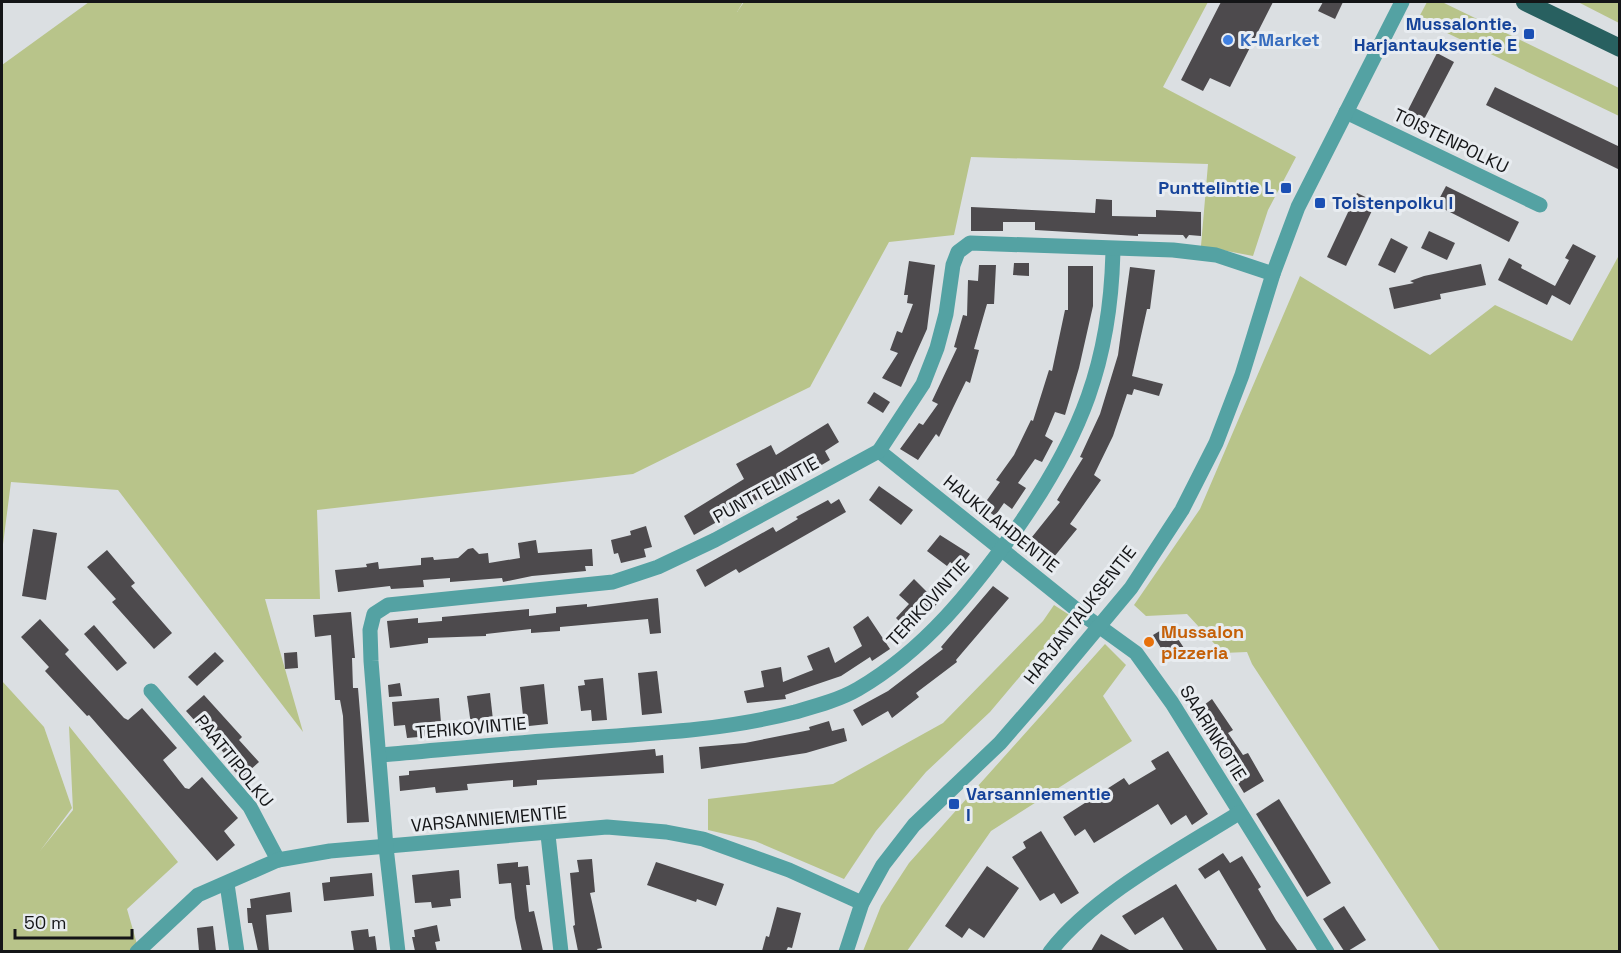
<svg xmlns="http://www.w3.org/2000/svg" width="1621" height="953" font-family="'Space Grotesk',sans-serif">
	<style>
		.green { fill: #b8c48a }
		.building { fill: #4d4a4d }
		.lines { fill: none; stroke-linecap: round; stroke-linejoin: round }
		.minor { stroke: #54a2a3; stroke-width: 15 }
		.major { stroke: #286060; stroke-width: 18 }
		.transit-dot { fill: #1a4fb4; stroke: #e8ecf0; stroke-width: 2 }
		.shop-dot { fill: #3f7fe0; stroke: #e8ecf0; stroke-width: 2 }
		.food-dot { fill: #e8710a; stroke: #e8ecf0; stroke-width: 2 }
		.labels { text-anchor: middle; stroke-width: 6; stroke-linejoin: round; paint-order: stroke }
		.transit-label { font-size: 18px; font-weight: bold; fill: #164399; stroke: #e8ecf0; text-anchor: end }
		.shop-label { font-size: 18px; font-weight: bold; fill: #366cbe; stroke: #e8ecf0; text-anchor: start }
		.street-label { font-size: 18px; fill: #141517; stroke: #e8ecf0 }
		.food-label { font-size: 18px; font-weight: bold; fill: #c56008; stroke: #e8ecf0; text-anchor: start }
	</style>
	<rect width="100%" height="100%" fill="#dbdfe2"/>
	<!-- green -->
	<g class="green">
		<polygon points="89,2 743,2 737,12 744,2 1208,2 1163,87 1296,157 1268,210 1253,256 1201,246 1208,164 971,157 954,235 889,242 810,387 633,474 317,510 320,599 265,599 303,732 118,490 11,482 2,552 2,65"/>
		<polygon points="1427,2 1442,2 1619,88 1619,116 1418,19"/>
		<polygon points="1578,2 1619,2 1619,23"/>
		<polygon points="1618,257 1619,951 1440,951 1252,664 1247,652 1223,653 1187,614 1146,616 1134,605 1200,509 1300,276 1430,355 1495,305 1572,341"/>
		<polygon points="1054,605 1071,616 990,712 926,772 876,831 844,879 755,841 708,830 708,799 833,784 943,723 1043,621"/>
		<polygon points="1105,644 1126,665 1103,696 1132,741 991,831 907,951 863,951 881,906 909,863"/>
		<polygon points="2,681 44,727 72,808 40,851 73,810 69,726 178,862 127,909 139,951 2,951"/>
	</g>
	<!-- building -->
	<g class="building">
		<polygon points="1221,2 1273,2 1230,87 1210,78 1203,91 1181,80"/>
		<polygon points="1323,2 1343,2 1335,19 1318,11"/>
		<polygon points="1437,53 1454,62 1420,127 1404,118"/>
		<polygon points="1495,87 1620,147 1620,170 1486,105"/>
		<polygon points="1446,186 1519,222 1509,242 1436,205"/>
		<polygon points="1357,193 1376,202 1346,266 1327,257"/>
		<polygon points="1096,199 1112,200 1112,216 1156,217 1156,210 1201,212 1201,236 1189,235 1186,239 1183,235 1138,234 1138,236 1035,230 1035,222 1003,222 1003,231 971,231 971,207 1095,213"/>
		<polygon points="1429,231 1455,243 1447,260 1421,248"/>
		<polygon points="1391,238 1408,247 1395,273 1378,265"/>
		<polygon points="1573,244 1596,256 1570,305 1552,295 1547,305 1498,280 1509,258 1522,265 1521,268 1555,286 1569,260 1565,258"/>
		<polygon points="909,261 935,265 927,329 901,387 882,378 898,353 890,350 897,331 902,333 913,304 907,303 908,295 904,295"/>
		<polygon points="1014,263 1029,263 1029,276 1013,275"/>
		<polygon points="1481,264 1486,285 1440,294 1441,299 1394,309 1389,288 1414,283 1410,281 1424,276"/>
		<polygon points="979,265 996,265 994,304 987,304 974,349 979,350 970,383 966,381 939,437 936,434 918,460 900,449 919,423 923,425 938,404 932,401 957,348 954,347 963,315 967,316 968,280 978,281"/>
		<polygon points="1068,266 1093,266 1093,306 1079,368 1065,415 1055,412 1045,436 1053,441 1042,462 1035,459 1018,483 1026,488 1012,509 1004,503 995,516 982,507 1000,482 996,480 1014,455 1031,420 1033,421 1049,370 1052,371 1065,310 1068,310"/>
		<polygon points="1130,267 1155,270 1150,309 1147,309 1132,376 1163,384 1159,396 1134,389 1132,395 1127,394 1113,436 1094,475 1101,480 1070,524 1077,529 1049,563 1034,551 1040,544 1032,537 1060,502 1057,500 1083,458 1080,457 1100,414 1118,355"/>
		<polygon points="874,392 890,402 883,413 867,403"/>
		<polygon points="828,423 839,442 825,451 830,460 810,472 805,464 778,478 783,486 745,506 742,500 719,513 722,519 694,535 684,516 744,479 736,464 771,445 776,455"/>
		<polygon points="879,486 913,510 901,525 869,500"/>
		<polygon points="839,499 846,512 739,573 736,569 705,587 696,570 773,527 776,532 798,519 796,517 828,500 831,504"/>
		<polygon points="646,526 652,547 644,549 646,557 621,563 618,553 614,554 611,540 631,535 630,531"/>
		<polygon points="33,529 57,533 46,600 22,596"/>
		<polygon points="940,535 970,554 959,569 950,562 947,566 927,551"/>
		<polygon points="536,540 538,553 592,549 593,566 585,566 586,571 532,576 503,582 502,578 450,582 450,578 423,580 424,587 391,589 390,586 338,592 335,570 367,567 366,564 378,562 379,569 421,565 421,558 433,557 434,560 458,558 468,549 473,548 479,554 488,553 489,563 520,558 518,543"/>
		<polygon points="107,550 135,583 131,586 172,633 154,649 112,602 116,599 87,567"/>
		<polygon points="914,579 938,603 923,618 920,614 906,628 896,618 909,604 899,595"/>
		<polygon points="993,586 1009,598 956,660 957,662 916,693 919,697 892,718 888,711 862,726 853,710 888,691 943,649 941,647"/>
		<polygon points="658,598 661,633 650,634 648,619 560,627 560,631 531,633 531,629 486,634 486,636 428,638 428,643 390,648 387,621 418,618 418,623 442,621 442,617 529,609 529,616 556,613 556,607 587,604 587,607"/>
		<polygon points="351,612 355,658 352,658 353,688 358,688 369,822 347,823 343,716 340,700 335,700 331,635 315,637 313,615"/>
		<polygon points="868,616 890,649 872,661 870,657 841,676 785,695 786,699 747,703 744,691 764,687 761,671 781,667 783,682 813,670 807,656 829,647 835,663 862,646 853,627"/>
		<polygon points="40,619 69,650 65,654 124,718 128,720 142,708 177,748 163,760 185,788 189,789 202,777 238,818 224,831 235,845 217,861 89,715 87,716 45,671 49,667 21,637"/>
		<polygon points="1173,623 1182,636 1178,639 1184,648 1167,658 1153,635"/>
		<polygon points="94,625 127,663 117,671 84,634"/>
		<polygon points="215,652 224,661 197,686 188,677"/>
		<polygon points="297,652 298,668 285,669 284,653"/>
		<polygon points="657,671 662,713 642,715 638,673"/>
		<polygon points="603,678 607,720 592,721 591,710 581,711 578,686 585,685 584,680"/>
		<polygon points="400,683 402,696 389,697 388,685"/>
		<polygon points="544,684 548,724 529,726 528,716 523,716 520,687"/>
		<polygon points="490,693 494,729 472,732 467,696"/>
		<polygon points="204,695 242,737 239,740 259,762 241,778 221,756 224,753 186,711"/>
		<polygon points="439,698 442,735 407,738 405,725 394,726 392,702"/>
		<polygon points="1212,699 1233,730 1228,733 1243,755 1248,753 1264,781 1244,793 1219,752 1198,724 1207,718 1200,708"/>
		<polygon points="829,721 832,731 844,728 847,741 806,753 701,769 699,747 745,743 810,730 809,727"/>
		<polygon points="655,749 656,756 663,755 664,773 537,780 537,785 513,787 513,780 467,784 468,790 436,793 435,787 400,791 399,776 409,775 409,771"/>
		<polygon points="1168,751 1208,814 1192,825 1186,815 1171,825 1158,804 1094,843 1085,829 1075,836 1063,817 1124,778 1129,785 1156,769 1151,761"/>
		<polygon points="1279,799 1331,883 1307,897 1256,814"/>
		<polygon points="1041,831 1079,893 1061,904 1054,893 1040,901 1012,857 1026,848 1023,842"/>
		<polygon points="1223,853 1230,863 1242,856 1261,887 1258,889 1276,920 1298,951 1267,951 1219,870 1205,879 1198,869"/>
		<polygon points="592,859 595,892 590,893 602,948 597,949 598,951 578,951 573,926 575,925 570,873 579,872 577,860"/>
		<polygon points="518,862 518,867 528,866 530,885 526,885 529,912 534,911 543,951 522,951 515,918 511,883 499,884 497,864"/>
		<polygon points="656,862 724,884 716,906 697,899 696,902 647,885"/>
		<polygon points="987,866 1019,888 984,938 969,928 962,938 945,926"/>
		<polygon points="459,870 461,898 450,899 451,906 432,908 431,902 415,903 412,875"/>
		<polygon points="372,873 374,896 324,901 322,883 330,882 330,877"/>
		<polygon points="1176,884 1218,951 1184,951 1163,917 1135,935 1122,916"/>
		<polygon points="290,892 292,912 266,915 269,951 258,951 252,923 248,923 247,908 251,908 250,899"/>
		<polygon points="1344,906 1366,940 1348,951 1344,951 1323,919"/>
		<polygon points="777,907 801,913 792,948 788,947 786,951 762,951 766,936 769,937"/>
		<polygon points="437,925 440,941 435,942 437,951 415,951 412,937 415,937 414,930"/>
		<polygon points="213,926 216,951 199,951 197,928"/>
		<polygon points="368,929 369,937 375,936 377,951 354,951 351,931"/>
		<polygon points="1101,934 1131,951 1091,951"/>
	</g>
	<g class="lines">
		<!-- minor -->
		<g class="minor">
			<polyline points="1346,112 1540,205"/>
			<polyline points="879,451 1082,614 1136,653 1172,703 1327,952"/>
			<polyline points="151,691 250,807 278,860"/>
			<path d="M381,755C440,750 499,744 558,740C638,734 718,732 795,712C816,706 839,700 858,689C925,650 972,590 1017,528C1081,437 1111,361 1113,249"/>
			<polyline points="548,835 561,952"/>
			<polyline points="227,884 237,952"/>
			<polyline points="137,952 198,895 278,860 330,851 607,827 666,832 703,839 789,870 862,903"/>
			<polyline points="398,952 386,847 371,661 370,630 374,614 388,605 613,582 658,567 715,540 879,451 923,384 937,348 946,314 953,265 958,252 970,243 1173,250 1216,255 1273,274"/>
			<polyline points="846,952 862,903 883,865 914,825 1000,743 1040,697 1131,588 1182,510 1216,443 1242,375 1273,274 1298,207 1402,2"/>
			<path d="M1050,952C1093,896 1178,851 1239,813"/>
		</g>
		<!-- major -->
		<polyline class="major" points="1525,2 1620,48"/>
	</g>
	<!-- markers -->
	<g class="transit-dot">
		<rect x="1523" y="28" width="12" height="12" rx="3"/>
		<rect x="1280" y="182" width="12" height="12" rx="3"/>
		<rect x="1314" y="197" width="12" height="12" rx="3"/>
		<rect x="948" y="798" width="12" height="12" rx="3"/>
	</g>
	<circle class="shop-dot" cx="1228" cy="40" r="6"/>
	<circle class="food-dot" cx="1149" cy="642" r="6"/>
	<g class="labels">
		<!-- transit labels -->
		<g class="transit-label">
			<text x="1517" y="30">Mussalontie,<tspan x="1517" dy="21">Harjantauksentie E</tspan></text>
			<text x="1274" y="194">Punttelintie L</text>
			<text x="1332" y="209" text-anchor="start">Toistenpolku I</text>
			<text x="966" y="800" text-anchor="start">Varsanniementie<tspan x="966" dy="21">I</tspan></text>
		</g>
		<!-- shop labels -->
		<g class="shop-label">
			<text x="1240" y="46">K-Market</text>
		</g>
		<!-- street labels -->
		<g class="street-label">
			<text transform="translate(1451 141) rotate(26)" y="6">TOISTENPOLKU</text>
			<text transform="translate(766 490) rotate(-29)" y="6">PUNTTELINTIE</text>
			<text transform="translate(1001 524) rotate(39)" y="6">HAUKILAHDENTIE</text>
			<text transform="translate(928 603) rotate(-47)" y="6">TERIKOVINTIE</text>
			<text transform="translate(1080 615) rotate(-52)" y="6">HARJANTAUKSENTIE</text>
			<text transform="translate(471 728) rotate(-5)" y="6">TERIKOVINTIE</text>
			<text transform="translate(1213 733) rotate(58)" y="6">SAARINKOTIE</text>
			<text transform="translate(234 761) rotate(51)" y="6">PAATTIPOLKU</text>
			<text transform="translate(489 819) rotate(-5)" y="6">VARSANNIEMENTIE</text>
		</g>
		<!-- food labels -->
		<g class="food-label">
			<text x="1161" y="638">Mussalon<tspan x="1161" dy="21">pizzeria</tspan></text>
		</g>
	</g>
	<!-- border -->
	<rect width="1621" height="953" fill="none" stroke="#141517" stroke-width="6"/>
	<!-- scale -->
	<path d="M15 929v9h117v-9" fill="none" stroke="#141517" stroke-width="3"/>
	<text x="24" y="929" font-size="18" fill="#141517" stroke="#e8ecf0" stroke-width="4.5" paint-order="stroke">50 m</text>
</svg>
